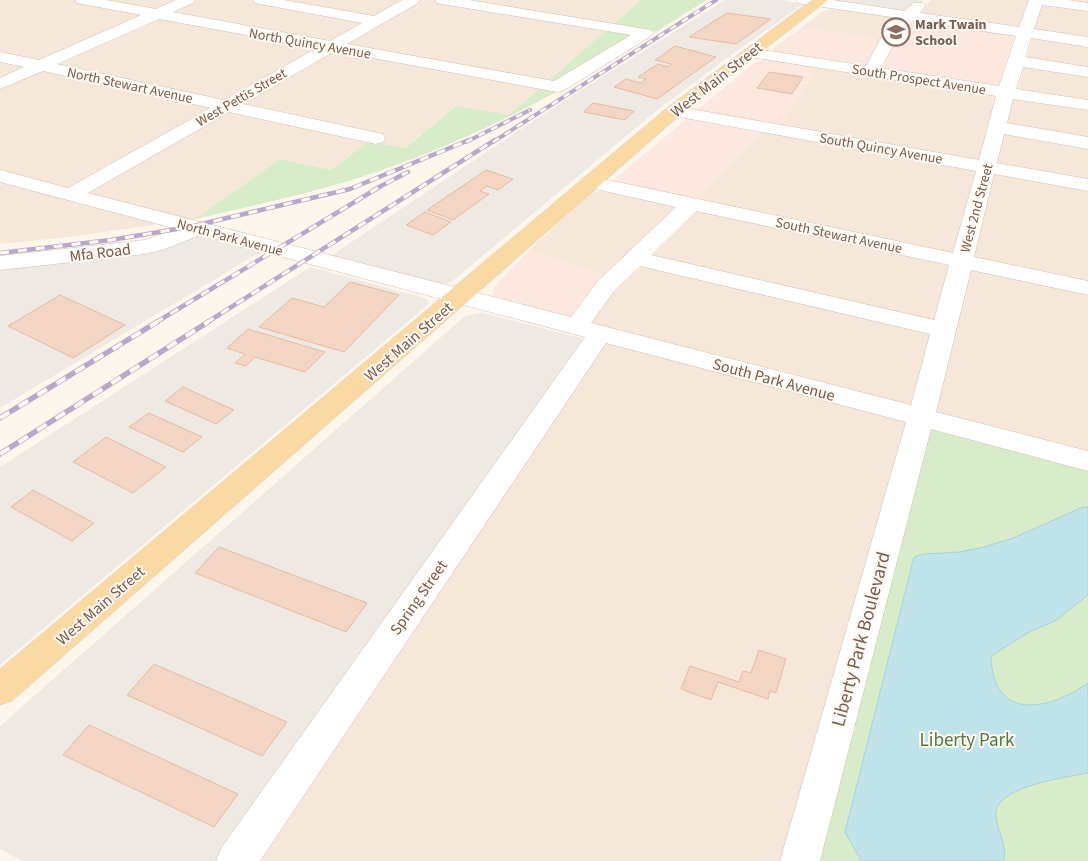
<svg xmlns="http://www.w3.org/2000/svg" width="1088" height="861" font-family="'Source Sans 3',sans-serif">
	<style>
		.residential { fill: #f5e8da }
		.commercial { fill: #fde8e0 }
		.industrial { fill: #efe9e4 }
		.green { fill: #d8ecc9 }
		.water { fill: #bfe3e8; stroke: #a5d3da }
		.building { fill: #f3d5c3; stroke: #e6bba3 }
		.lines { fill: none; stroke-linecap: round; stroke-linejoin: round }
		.minor-casing { stroke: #d1beb0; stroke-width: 1 }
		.major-casing { stroke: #dad1cd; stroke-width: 1 }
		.minor { fill: #fff; fill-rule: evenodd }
		.major { fill: #fbd9a5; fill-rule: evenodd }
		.rail-far2-casing { stroke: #b9a8c9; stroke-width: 4 }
		.rail-far1-casing { stroke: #b9a8c9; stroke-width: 4.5 }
		.rail-casing { stroke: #b9a8c9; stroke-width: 5.5 }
		.rail-far2 { stroke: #fffaf3; stroke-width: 2.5; stroke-dasharray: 7; stroke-linecap: butt }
		.rail-far1 { stroke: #fffaf3; stroke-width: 3; stroke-dasharray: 9; stroke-linecap: butt }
		.rail { stroke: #fffaf3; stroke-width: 4; stroke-dasharray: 11; stroke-linecap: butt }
		.labels { text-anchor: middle; stroke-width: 4; stroke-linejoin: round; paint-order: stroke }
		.far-education-label { font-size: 14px; font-weight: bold; fill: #785e54; stroke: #fffaf3; text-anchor: start }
		.far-street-label { font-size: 14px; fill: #7a5c4d; stroke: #fffaf3 }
		.street-label { font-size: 16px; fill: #7a5c4d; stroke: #fffaf3 }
		.near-street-label { font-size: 19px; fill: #7a5c4d; stroke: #fffaf3 }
		.near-park-label { font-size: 19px; fill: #537a41; stroke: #fffaf3 }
	</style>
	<rect width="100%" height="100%" fill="#fdf6ec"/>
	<!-- residential -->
	<g class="residential">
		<polygon points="0,0 641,0 509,115 456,106 404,148 369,141 331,170 280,159 195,219 70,237 0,244"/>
		<polygon points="932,0 1088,0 1088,39 916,14"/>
		<polygon points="834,9 900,18 886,40 801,28 823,11"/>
		<polygon points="1037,38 1088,45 1088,454 910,408 782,861 258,861 612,330 589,325 622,280 528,251 592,192 604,191 696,199 763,131 777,132 817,67 1015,97 1032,39"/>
	</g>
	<!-- commercial -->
	<g class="commercial">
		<polygon points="900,18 1010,34 1014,37 999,86 773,52 773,48 801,28 886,40"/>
		<polygon points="764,60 817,67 777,133 763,131 696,199 613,182 619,175 754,63"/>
		<polygon points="528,251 622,280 612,291 589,325 497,302 492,294 495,286"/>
	</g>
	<!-- industrial -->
	<g class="industrial">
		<polygon points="725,0 783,0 803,4 727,58 656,111 450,283 436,284 329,257 559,104"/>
		<polygon points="837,0 923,0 907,13 838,3"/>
		<polygon points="198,235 262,251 0,408 0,268"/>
		<polygon points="310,267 424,298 430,303 0,665 0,467"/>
		<polygon points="482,313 589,340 227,861 22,861 0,849 0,726 465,316"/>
	</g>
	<!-- green -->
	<g class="green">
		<path d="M641,0H707C657,30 609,64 558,91C503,121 444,148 385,169C323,191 259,204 195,219L280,159L331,170L369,141L405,148L456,106L509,115Z"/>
		<polygon points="929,429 1088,470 1088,861 810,861"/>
	</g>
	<!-- water -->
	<path class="water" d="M1083,507H1088V595L1055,621L1031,631L991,656C993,722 1048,711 1088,683V773C1068,777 998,786 996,812C995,829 1009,845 1003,861H861L845,832L914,557L923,554L960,552L984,547L1013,538Z"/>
	<!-- building -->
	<g class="building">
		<polygon points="727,13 771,19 736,44 689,37"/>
		<polygon points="675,46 716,57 657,99 614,87 626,79 641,83 646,79 638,77 658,64 668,67 671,64 655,60"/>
		<polygon points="769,72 803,77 792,94 757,88"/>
		<polygon points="593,103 634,111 625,120 584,112"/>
		<polygon points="486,170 513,179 498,190 487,186 480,191 489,194 453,220 427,210"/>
		<polygon points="425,212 451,222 433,235 406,225"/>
		<polygon points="350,282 399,295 344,352 259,327 292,298 324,307"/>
		<polygon points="60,295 125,325 73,358 8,326"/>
		<polygon points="248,329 325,352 305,372 255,357 246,366 235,363 245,354 227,348"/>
		<polygon points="183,387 234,410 216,424 165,401"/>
		<polygon points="149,413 202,437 183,452 129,427"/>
		<polygon points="106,437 166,467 133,493 73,462"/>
		<polygon points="33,490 94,523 72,541 11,507"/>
		<polygon points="219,547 367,603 346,632 195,573"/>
		<polygon points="759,650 786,659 776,693 770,691 768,699 718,682 711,700 681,689 690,666 739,682 743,671 751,673"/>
		<polygon points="154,664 287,722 262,756 127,695"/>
		<polygon points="89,725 238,794 214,827 63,755"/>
	</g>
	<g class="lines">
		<!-- minor casing -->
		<g class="minor-casing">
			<path id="minor" d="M75,0H106L156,9L176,0H195L193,3L173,12L330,41L362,23L260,4L255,3L253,0H284L374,16L402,0H420L418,3L347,44L554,81L631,35L442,4L437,3L435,0H469L651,30L654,33L651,36L563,91L557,92L335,51L243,104L383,134L385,138L383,142L376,144L229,112L88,193L571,317L598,281L676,207L582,186L579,182L582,178L589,176L953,253L976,171L674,116L668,115L665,111L668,107L674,106L979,160L996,96L744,56L742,53L744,50L750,48L866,66L883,34L898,18L803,4L798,3L796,0H833L905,11C911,4 914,1 923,3L925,6L920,13L1019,27L1029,0H1069L1088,3V11L1042,5L1034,29L1088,37V47L1031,38L1025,57L1088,67V77L1023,67L1016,89L1088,100V110L1013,99L1007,123L1088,137V149L1004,134L997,163L1088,179V191L994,174L974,257L1088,281V295L971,270L936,412L1088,451V471L931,429L820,861H780L906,422L606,343L260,861H216L222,847L585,337L200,235L165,249L145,254L0,270V256L145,240L177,229L0,182V170L68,188L211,108L43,71L0,89V78L24,67L0,62V52L39,60L141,15L82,4L77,3ZM159,19L317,48L224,100L57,64ZM912,21L1016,36L999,86L881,68L898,36ZM696,211L949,265L934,320L651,255ZM640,266L930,334L911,405L591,323L614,291Z"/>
		</g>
		<!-- major casing -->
		<g class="major-casing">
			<polygon id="major" points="812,0 828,0 680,115 12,701 0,705 0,669 668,107"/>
		</g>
		<!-- minor -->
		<use href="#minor" class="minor"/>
		<!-- major -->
		<use href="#major" class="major"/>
		<!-- rail-far2 casing -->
		<g class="rail-far2-casing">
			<g id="rail-far2">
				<polyline points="466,142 530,110"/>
				<polyline points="493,142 716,0"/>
			</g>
		</g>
		<!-- rail-far1 casing -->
		<g class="rail-far1-casing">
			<g id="rail-far1">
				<polyline points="0,253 111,240 189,227 350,189 469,140"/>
				<polyline points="155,323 381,186 408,172"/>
				<polyline points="206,323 495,140"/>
			</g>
		</g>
		<!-- rail casing -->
		<g class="rail-casing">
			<g id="rail">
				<polyline points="0,418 157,322"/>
				<polyline points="0,454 208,322"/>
			</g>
		</g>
		<!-- rail-far2 -->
		<use href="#rail-far2" class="rail-far2"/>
		<!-- rail-far1 -->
		<use href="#rail-far1" class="rail-far1"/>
		<!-- rail -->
		<use href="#rail" class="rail"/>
	</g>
	<!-- icons -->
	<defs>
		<g id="school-ring" transform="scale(1.4375)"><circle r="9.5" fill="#fffaf3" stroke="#8d6e63" stroke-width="1.5"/><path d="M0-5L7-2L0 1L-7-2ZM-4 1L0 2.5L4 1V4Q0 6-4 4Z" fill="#8d6e63"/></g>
	</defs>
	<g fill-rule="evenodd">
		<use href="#school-ring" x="896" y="32"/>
	</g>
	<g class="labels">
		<!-- far-education labels -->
		<g class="far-education-label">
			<text x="915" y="29">Mark Twain<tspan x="915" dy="16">School</tspan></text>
		</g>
		<!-- far-street labels -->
		<g class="far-street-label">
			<text transform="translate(310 43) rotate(10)" y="5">North Quincy Avenue</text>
			<text transform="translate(919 79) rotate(9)" y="5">South Prospect Avenue</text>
			<text transform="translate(130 85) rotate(12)" y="5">North Stewart Avenue</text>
			<text transform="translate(241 97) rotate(-30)" y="5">West Pettis Street</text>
			<text transform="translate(881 148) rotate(10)" y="5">South Quincy Avenue</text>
			<text transform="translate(976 208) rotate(-75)" y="5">West 2nd Street</text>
			<text transform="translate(839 235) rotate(12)" y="5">South Stewart Avenue</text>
			<text transform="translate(230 237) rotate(15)" y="5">North Park Avenue</text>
		</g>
		<!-- street labels -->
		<g class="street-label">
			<text transform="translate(716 79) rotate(-38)" y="6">West Main Street</text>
			<text transform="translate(100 252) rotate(-7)" y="6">Mfa Road</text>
			<text transform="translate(408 341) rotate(-41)" y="6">West Main Street</text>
			<text transform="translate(774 379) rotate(15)" y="6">South Park Avenue</text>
			<text transform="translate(418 597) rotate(-55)" y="6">Spring Street</text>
			<text transform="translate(100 605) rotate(-41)" y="6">West Main Street</text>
		</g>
		<!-- near-street labels -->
		<g class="near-street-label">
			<text transform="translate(860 639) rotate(-75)" y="7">Liberty Park Boulevard</text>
		</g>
		<!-- near-park labels -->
		<g class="near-park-label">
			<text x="967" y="746">Liberty Park</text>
		</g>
	</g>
</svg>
